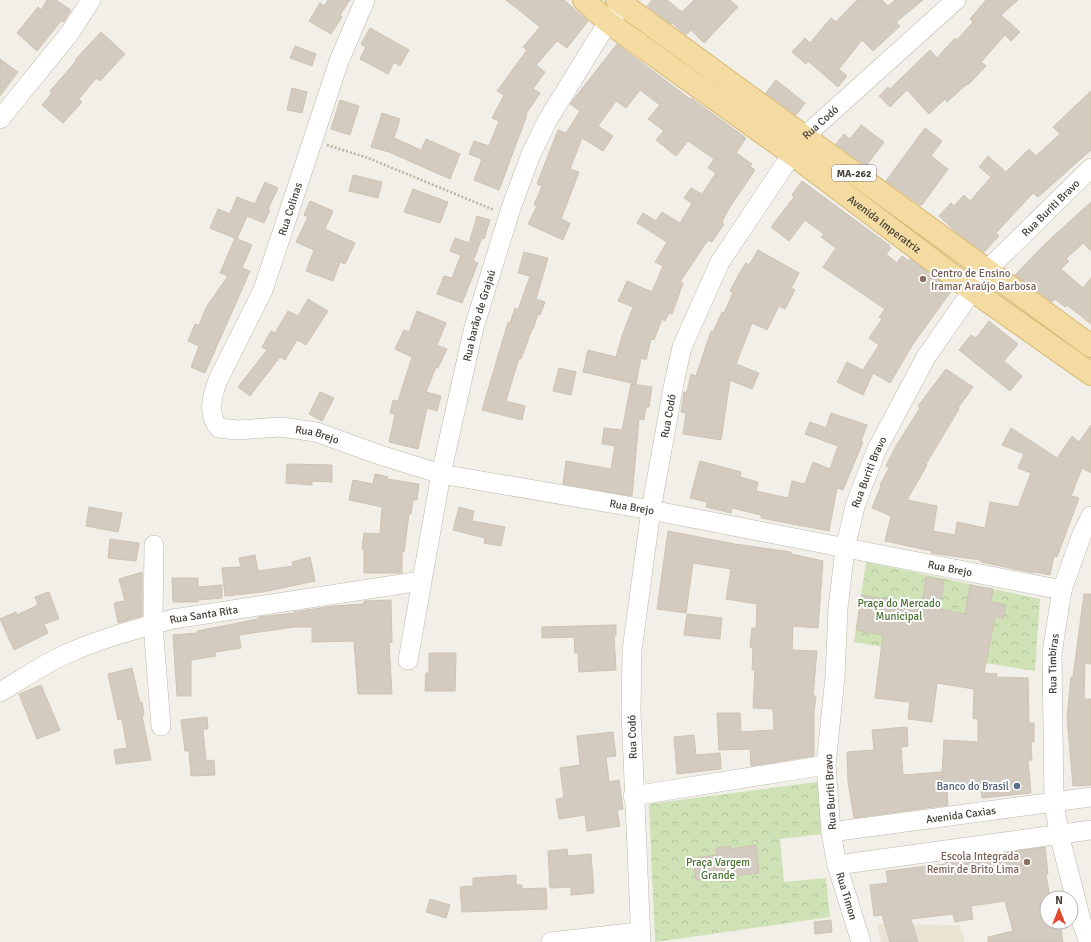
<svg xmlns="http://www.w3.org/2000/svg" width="1091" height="942" font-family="Signika,sans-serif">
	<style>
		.education { fill: #eae4d4 }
		.park { fill: url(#park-crowns) }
		.building { fill: #d3cbbf; stroke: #cdc3b3 }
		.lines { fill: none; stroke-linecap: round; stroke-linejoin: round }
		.minor-casing { stroke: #bdb7ac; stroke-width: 20 }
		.major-casing { stroke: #d7b872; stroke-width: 24 }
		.path { stroke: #bdb29f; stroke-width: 2.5; stroke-dasharray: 2 2; stroke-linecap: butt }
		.minor { stroke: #fff; stroke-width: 19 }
		.major { stroke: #f3dba1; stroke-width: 22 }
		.education-dot { fill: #8d6e63; stroke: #fff; stroke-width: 1.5 }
		.service-dot { fill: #5c6f8a; stroke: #fff; stroke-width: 1.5 }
		.labels { text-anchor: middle; stroke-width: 4; stroke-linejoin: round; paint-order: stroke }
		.shield { fill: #fff; stroke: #7d7974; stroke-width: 1 }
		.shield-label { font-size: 10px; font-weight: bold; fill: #454038 }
		.street-label { font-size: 11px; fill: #454038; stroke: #fff }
		.education-label { font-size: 11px; fill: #785e54; stroke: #fff; text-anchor: start }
		.park-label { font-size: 11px; fill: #4a7131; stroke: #fff }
		.service-label { font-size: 11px; fill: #4e5e75; stroke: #fff; text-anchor: end }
	</style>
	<defs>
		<pattern id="park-crowns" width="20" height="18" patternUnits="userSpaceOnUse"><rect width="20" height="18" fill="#cee2b6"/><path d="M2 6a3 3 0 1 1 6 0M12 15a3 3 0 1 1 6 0" fill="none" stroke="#b2c39d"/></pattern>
	</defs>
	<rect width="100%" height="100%" fill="#f2efe9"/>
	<!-- education -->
	<polygon class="education" points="877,924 960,925 965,942 881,942"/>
	<!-- park -->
	<g class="park">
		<polygon points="866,562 1040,599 1035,671 854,642"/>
		<polygon points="817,782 823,834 780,839 784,882 826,878 830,917 655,942 649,804"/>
	</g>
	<!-- building -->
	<g class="building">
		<polygon points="47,0 56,0 71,10 64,22 61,21 37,51 17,33 38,7 41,10"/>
		<polygon points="328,0 350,0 340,15 342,17 331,34 309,21 320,3 324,6"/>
		<polygon points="506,0 564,0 588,21 567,48 557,41 536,65 545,72 533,89 540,93 526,114 527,115 499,190 474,180 482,159 469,154 474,141 489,146 499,121 492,118 504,95 497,91 527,50 523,47 540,27"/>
		<polygon points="652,0 667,0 682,12 694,0 730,0 738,7 704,43 691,30 686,35 672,23 671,24 647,6"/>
		<polygon points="857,0 882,0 888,6 895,0 923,0 896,22 900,26 873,51 862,40 839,69 847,76 838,87 808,61 806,64 792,52 805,38 810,43 831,18 836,22"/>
		<polygon points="986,0 1018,0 1001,15 1020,32 1011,41 1005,35 981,62 986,66 968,85 967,84 947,102 945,99 929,114 907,90 890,107 879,96 888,87 890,89 930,50 937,58 955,38 957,40 973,22 970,19"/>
		<polygon points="370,28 409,50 400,66 394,62 388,74 360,59 366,47 361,44"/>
		<polygon points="101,32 125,54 100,81 96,78 79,99 82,102 63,123 42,105 52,93 50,91 76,61 75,60"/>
		<polygon points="617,44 690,99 691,98 746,138 736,153 752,164 750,166 755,170 728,210 722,222 724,224 712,242 708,240 680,282 683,283 672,314 669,313 665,321 662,319 654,340 651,339 646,360 641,358 636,384 583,372 588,350 616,357 623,333 633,307 618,301 627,281 652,292 663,266 655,262 667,242 637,223 643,213 656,221 662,212 680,223 692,203 684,198 691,188 702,194 716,173 708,168 714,159 688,141 676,156 656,140 664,131 648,119 660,105 640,90 626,108 616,101 598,126 613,136 603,151 582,138 570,169 579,172 561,219 570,223 563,240 528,224 537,206 534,205 542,186 537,184 558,130 566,133 580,111 570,104"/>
		<polygon points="295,46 316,54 312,66 290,58"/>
		<polygon points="0,59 18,72 0,96"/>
		<polygon points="776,80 805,103 796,115 766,93"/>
		<polygon points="292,88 307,92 302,113 287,110"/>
		<polygon points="1091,91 1091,150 1038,197 1033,193 996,233 999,236 984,252 956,232 939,216 951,203 954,206 964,195 970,201 991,177 979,167 988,156 1006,172 1029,149 1036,156 1060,134 1053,127"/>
		<polygon points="340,100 359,106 350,135 331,129"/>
		<polygon points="382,113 400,119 394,138 421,150 426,139 460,154 450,179 389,152 371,147"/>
		<polygon points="861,125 884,142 866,166 836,144 844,134 850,139"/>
		<polygon points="925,128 942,141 931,156 948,169 922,205 920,205 886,181"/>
		<polygon points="353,175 382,182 378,198 349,191"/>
		<polygon points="802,181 889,245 888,246 891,248 886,254 897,263 902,256 909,261 910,259 952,290 913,344 890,383 873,373 863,395 837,382 847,362 863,370 879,345 869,338 882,319 879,317 885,309 823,267 836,248 821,237 824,234 805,220 789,241 771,227 794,197 792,195"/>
		<polygon points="265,182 278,188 268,209 270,210 264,223 247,216 237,239 210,228 218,209 230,214 237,197 255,204"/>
		<polygon points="413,189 448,202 440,223 404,212"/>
		<polygon points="310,201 333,211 325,229 355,243 345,264 340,262 333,281 306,271 314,250 296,242 308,217 304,215"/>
		<polygon points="1091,202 1091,251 1083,243 1066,259 1069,261 1061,269 1083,288 1091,278 1091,324 1067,305 1065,307 1055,299 1052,302 1015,275 1047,242"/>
		<polygon points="477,216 490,220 484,239 482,238 473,261 478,263 462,303 437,294 444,276 452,278 461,255 450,251 455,238 469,243"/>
		<polygon points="235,238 252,245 242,268 250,271 205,373 191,367 199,346 188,341 195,324 199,325 207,306 228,276 220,273"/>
		<polygon points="758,250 799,273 791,288 795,290 785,309 779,306 767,330 752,323 736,364 759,373 752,389 730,380 721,440 683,434 686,413 681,412 684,392 687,392 691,374 696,376 711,331 713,332 722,312 724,313 733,293 730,291 739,274 746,263 749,265"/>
		<polygon points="524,252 548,258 536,299 545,302 540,315 538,314 533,329 532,329 521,359 519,358 506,401 525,406 522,420 482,410 508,322 510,323 515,308 518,310 530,276 518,273"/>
		<polygon points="308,299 328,311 306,345 297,340 285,360 280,357 250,396 238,387 267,350 262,347 271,331 275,333 288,311 298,316"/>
		<polygon points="417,311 446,323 437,345 447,349 438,368 436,367 426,392 441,396 437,411 427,408 418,449 389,442 395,414 390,413 393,400 398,401 412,357 395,349 404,330 409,332"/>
		<polygon points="989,321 1018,344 1004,361 1022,376 1010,391 959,350 971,335 976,338"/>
		<polygon points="559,368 576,372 571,395 553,391"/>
		<polygon points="946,369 973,387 958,408 959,409 926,464 927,465 907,500 937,506 933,531 955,535 957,522 985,528 990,502 1018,507 1031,473 1018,468 1024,454 1002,445 1011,428 1057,458 1072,436 1079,442 1091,425 1091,473 1082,468 1071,496 1079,498 1057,557 1054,556 1050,575 1035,572 1034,573 981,562 981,560 931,553 931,551 885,541 891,516 872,508 881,486 880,485 889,468 886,466 896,446 920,408 918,406"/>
		<polygon points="631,384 652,387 649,407 646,407 644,420 639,419 632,496 563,484 566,461 611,469 615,446 602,444 604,428 622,430"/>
		<polygon points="320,392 334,398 322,421 309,414"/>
		<polygon points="831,413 867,425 861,441 863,442 843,490 837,488 829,531 761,518 761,515 732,508 731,513 706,507 707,502 690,498 700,461 741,472 740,477 758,482 756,491 788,498 792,481 805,484 813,462 830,469 838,446 805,434 810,422 826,428"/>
		<polygon points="287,464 332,465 332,482 312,481 312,485 286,483"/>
		<polygon points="375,474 388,477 387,479 419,484 417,500 413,500 411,514 409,514 404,552 402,552 402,573 364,573 364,549 362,549 364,533 380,534 382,507 349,500 353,480 373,484"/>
		<polygon points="89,507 122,513 118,532 86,526"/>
		<polygon points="459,507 474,511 472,521 505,527 501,546 484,543 485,538 453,530"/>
		<polygon points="668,531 735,544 791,552 791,554 823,561 818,628 793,626 792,650 817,651 813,696 816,696 814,712 814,756 751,766 750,749 719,750 717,713 740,713 741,732 774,730 773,709 753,708 755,670 752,670 753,648 750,647 752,628 756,629 757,604 726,599 731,569 693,563 686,613 657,609"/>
		<polygon points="110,539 139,543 136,561 108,558"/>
		<polygon points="255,555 258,571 293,566 292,562 310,557 315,581 263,592 225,596 222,568 241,567 239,558"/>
		<polygon points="142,572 142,616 118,623 114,603 125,601 119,579"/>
		<polygon points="926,577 944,580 940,609 965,614 970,585 993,589 991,602 1006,605 1004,618 995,617 984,673 997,674 996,677 1028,678 1029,723 1034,723 1034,742 1031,742 1032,760 1028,760 1031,793 982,798 981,788 947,791 948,805 854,818 848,782 847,752 874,750 872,730 907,727 908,746 901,747 903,775 942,772 944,740 978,742 978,719 973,718 974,689 937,683 932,722 908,719 910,702 875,698 883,635 856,630 862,595 922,606"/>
		<polygon points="172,578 198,578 198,587 222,585 222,598 198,600 198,602 173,602"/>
		<polygon points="49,592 59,619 44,624 48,633 14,650 0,619 16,612 17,615 38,605 35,597"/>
		<polygon points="1084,594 1091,594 1091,664 1085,663 1084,699 1091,699 1091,785 1073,786 1067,718 1071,677 1073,677"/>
		<polygon points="391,600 392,642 389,643 392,694 358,694 354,641 312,642 312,627 294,627 239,635 241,648 215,652 216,656 191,660 191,696 177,696 173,635 197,633 197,631 258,619 258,617 294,613 294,612 333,606 364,604 364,601"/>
		<polygon points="687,614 722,618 720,639 684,635"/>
		<polygon points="616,625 616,636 614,636 616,670 579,672 578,653 575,653 574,637 542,638 542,627"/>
		<polygon points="429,653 456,653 455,691 425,691 426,673 429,673"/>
		<polygon points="132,668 140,703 142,702 144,715 142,716 151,760 116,764 114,750 127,748 122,719 118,720 108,674"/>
		<polygon points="41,685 60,730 37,739 19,694"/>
		<polygon points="207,717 208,729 203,729 206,761 214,760 215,775 191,776 189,751 185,751 181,720"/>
		<polygon points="613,732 616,756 606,757 609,782 619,780 623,809 617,810 620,826 587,831 585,815 559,819 556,799 564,798 560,768 580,765 577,736"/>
		<polygon points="694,735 696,755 720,753 721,769 677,774 674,737"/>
		<polygon points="756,845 759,873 735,876 735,881 721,882 720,877 696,880 693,858 717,855 716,848 731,846 731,849"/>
		<polygon points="1045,847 1048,874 1046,874 1050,898 1047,898 1047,922 1060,922 1063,942 988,942 988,937 1013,931 1005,901 971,906 973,919 955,922 953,914 911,919 918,942 890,942 882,915 874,916 870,885 888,883 886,871 946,864 946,862 987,858 987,855"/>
		<polygon points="567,849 568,856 591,854 594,893 571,895 571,887 550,888 548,851"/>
		<polygon points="516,875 516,885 522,885 522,889 546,888 547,909 462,912 460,887 473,886 473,878"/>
		<polygon points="430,899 450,905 446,918 426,912"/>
		<polygon points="831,920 832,932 815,934 814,922"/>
	</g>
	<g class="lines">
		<!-- minor casing -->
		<g class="minor-casing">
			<g id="minor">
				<path id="s1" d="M365,0L339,61L263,290L218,380C212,396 207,415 219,428L237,430L281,427L316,432L380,455L441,474L651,510L1062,590"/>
				<polyline points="0,119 69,34 91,0"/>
				<polyline points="154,545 153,625 161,726"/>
				<path id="s2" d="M408,660L441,474L474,327L511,208L531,154L547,121L608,22L627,0"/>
				<path id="s3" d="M0,692C21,680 42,665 64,655C99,639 136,629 173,619L421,581"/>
				<polyline points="633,796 826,765"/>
				<path id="s4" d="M831,832L1091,797"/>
				<polyline points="837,865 1091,830"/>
				<polyline points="551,942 639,932"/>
				<path id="s5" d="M641,942L631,711L632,650L651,510L674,383L682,347L720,262L792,154L805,136L956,0"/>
				<path id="s6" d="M861,942L837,865L831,832L826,765L835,677L838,608L845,549L855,506L876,451L926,357L986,271L1091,168"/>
				<path id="s7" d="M1089,942L1081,920L1059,834L1054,802L1052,653L1062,590L1082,534L1091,516"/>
			</g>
		</g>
		<!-- major casing -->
		<g class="major-casing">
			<g id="major">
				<path id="s8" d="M584,0L608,22L792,154L972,290L1091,374"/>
				<polyline points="617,0 1091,346"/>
			</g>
		</g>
		<!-- path -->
		<polyline class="path" points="327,145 368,158 494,210"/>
		<!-- minor -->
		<use href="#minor" class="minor"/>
		<!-- major -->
		<use href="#major" class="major"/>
	</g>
	<!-- markers -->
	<g class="education-dot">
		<circle cx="923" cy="279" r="4"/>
		<circle cx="1027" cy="862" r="4"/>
	</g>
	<circle class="service-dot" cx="1017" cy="786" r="4"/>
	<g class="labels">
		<!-- shield labels -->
		<rect class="shield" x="832" y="165" width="44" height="16" rx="3"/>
		<g class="shield-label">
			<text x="854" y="177">MA-262</text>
		</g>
		<!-- street labels -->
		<g class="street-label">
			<text dy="4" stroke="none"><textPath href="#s5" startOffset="865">Rua Codó</textPath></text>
			<text dy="4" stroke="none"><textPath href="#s6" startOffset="803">Rua Buriti Bravo</textPath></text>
			<text transform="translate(290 209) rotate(-72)" y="4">Rua Colinas</text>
			<text dy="4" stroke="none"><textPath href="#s8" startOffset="375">Avenida Imperatriz</textPath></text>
			<text dy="4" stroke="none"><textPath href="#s2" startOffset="352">Rua barão de Grajaú</textPath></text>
			<text dy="4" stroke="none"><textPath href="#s5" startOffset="529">Rua Codó</textPath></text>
			<text dy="4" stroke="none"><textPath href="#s1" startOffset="558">Rua Brejo</textPath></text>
			<text dy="4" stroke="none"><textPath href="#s6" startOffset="479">Rua Buriti Bravo</textPath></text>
			<text dy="4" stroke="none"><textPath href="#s1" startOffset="882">Rua Brejo</textPath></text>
			<text dy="4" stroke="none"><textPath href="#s1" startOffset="1206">Rua Brejo</textPath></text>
			<text dy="4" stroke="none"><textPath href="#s3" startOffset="220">Rua Santa Rita</textPath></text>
			<text dy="4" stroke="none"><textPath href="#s7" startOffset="283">Rua Timbiras</textPath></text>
			<text transform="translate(632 737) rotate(-92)" y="4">Rua Codó</text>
			<text transform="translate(830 792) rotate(-93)" y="4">Rua Buriti Bravo</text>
			<text dy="4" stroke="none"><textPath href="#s4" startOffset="131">Avenida Caxias</textPath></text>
			<text transform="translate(847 896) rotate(73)" y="4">Rua Timon</text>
		</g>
		<!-- education labels -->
		<g class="education-label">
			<text x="931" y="277">Centro de Ensino<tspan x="931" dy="13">Iramar Araújo Barbosa</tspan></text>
			<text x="1019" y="860" text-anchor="end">Escola Integrada<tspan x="1019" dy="13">Remir de Brito Lima</tspan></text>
		</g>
		<!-- park labels -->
		<g class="park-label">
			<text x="899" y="607">Praça do Mercado<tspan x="899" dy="13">Municipal</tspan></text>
			<text x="718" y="866">Praça Vargem<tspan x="718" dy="13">Grande</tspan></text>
		</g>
		<!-- service labels -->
		<g class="service-label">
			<text x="1009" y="790">Banco do Brasil</text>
		</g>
	</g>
	<!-- north arrow -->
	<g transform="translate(1059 910)"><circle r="19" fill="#ffffff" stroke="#b5b3af"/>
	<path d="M0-3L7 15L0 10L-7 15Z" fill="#e2492f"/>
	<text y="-6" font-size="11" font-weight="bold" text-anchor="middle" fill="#454038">N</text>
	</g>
</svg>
